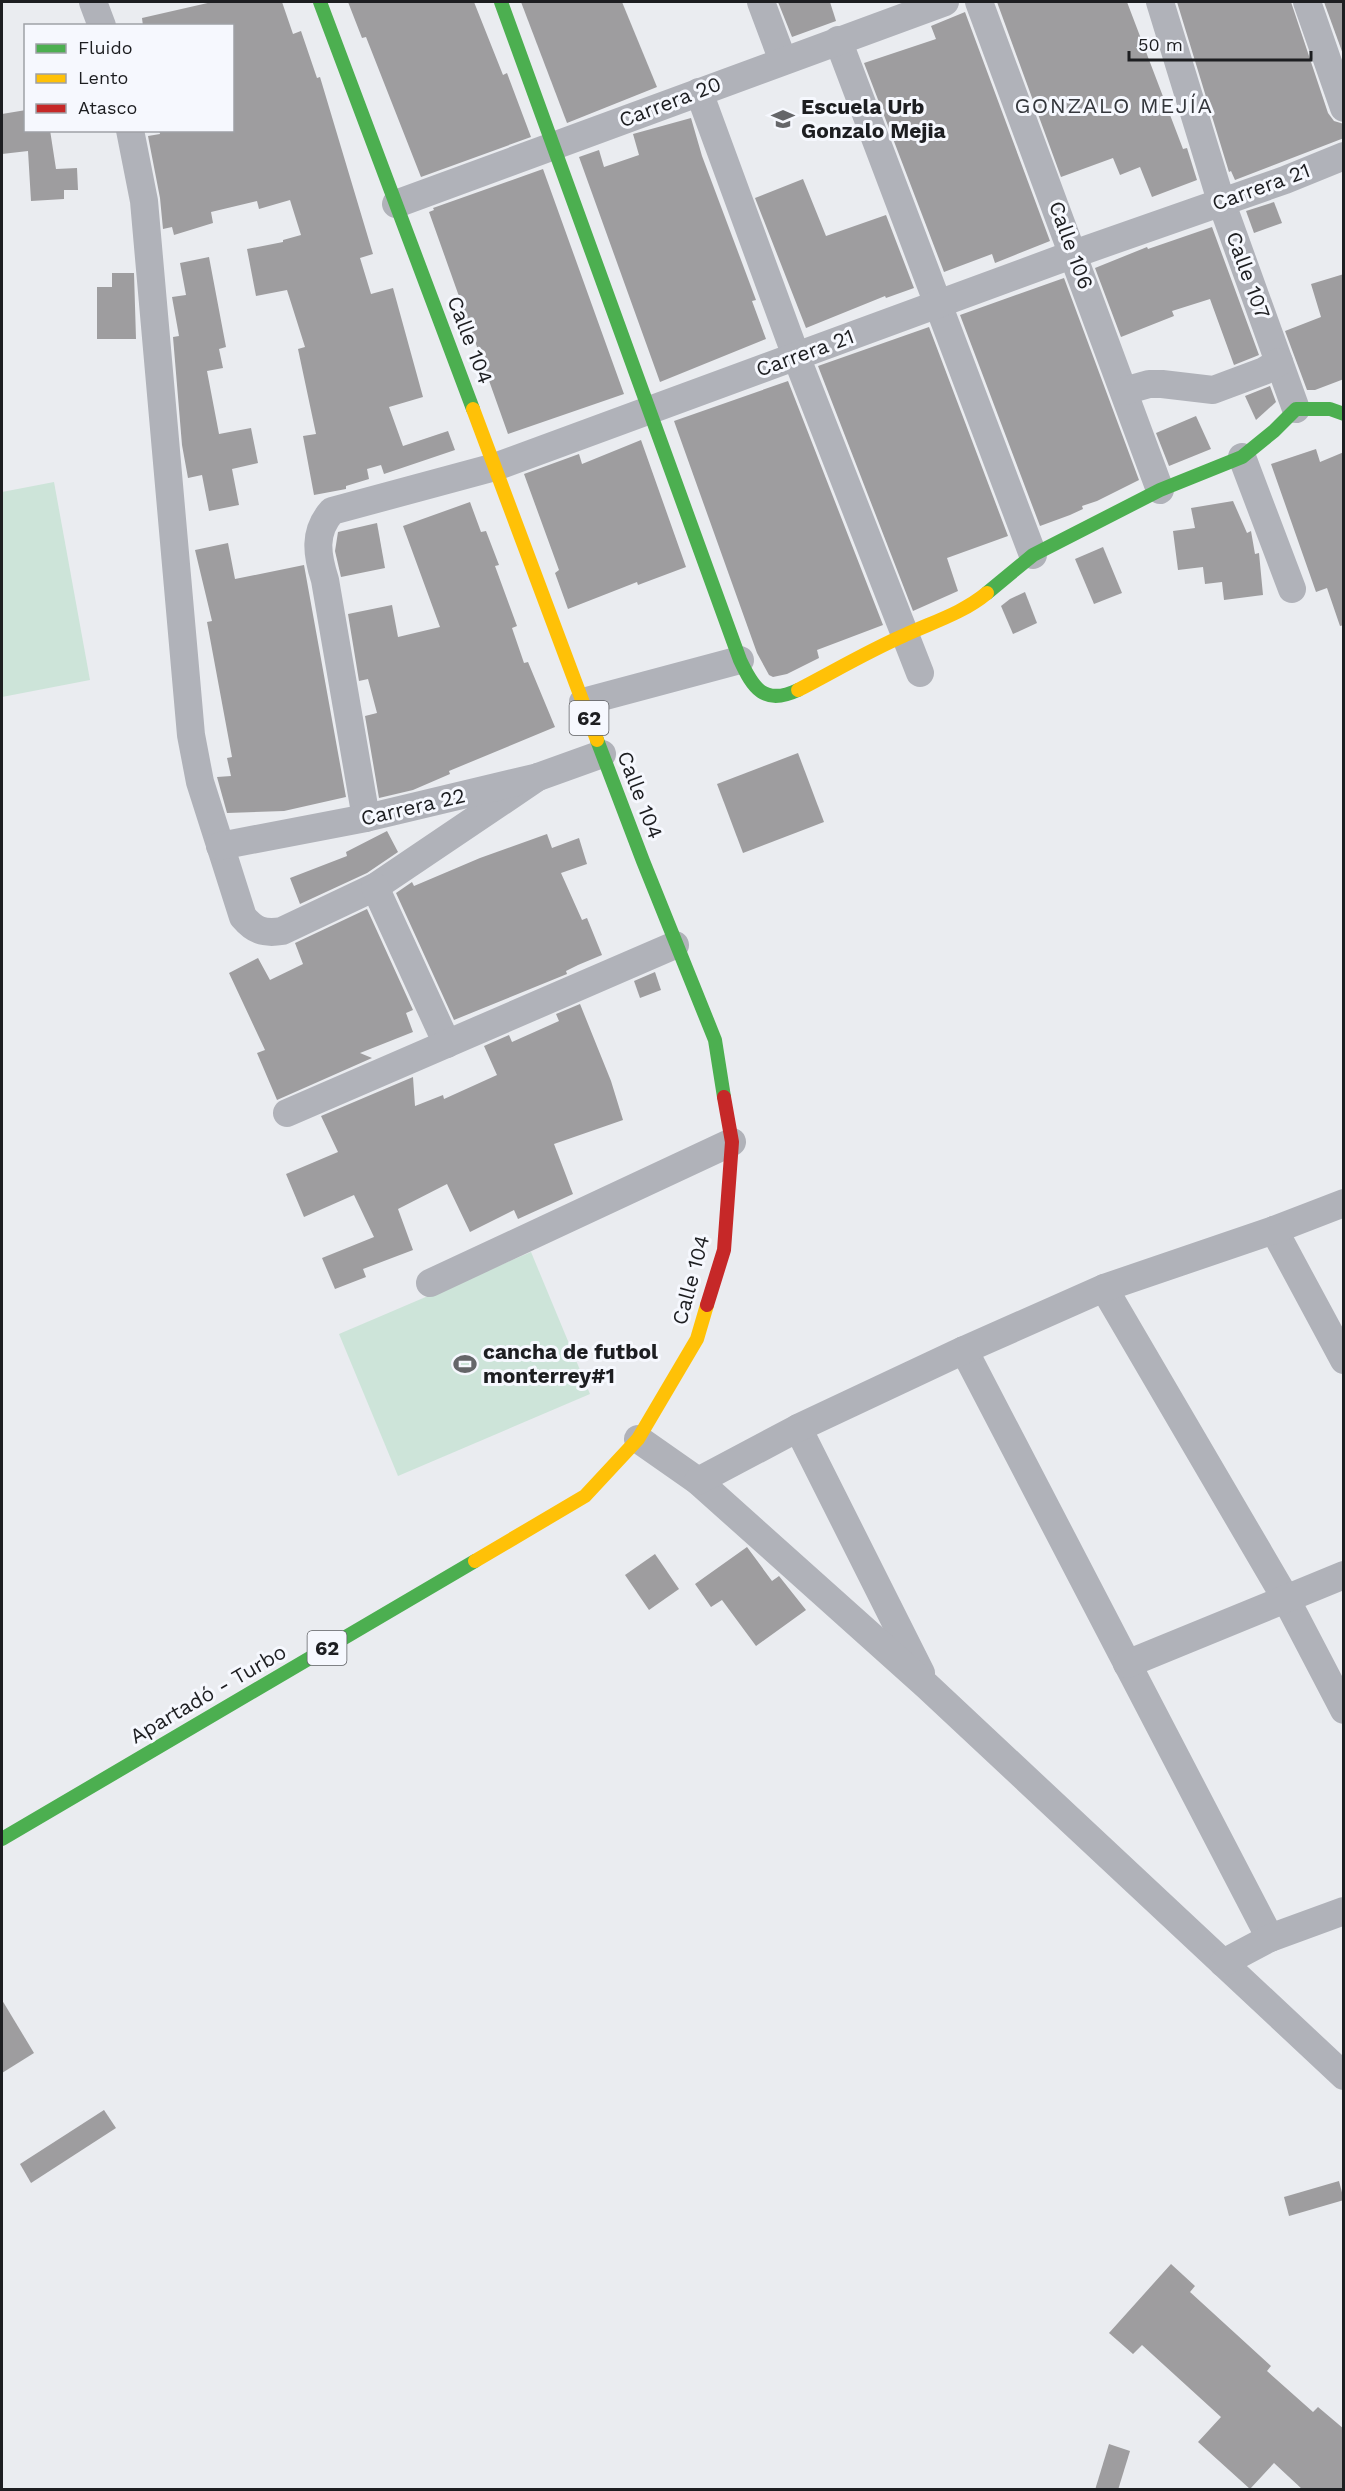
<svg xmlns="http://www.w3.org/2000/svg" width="1345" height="2491" font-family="'Work Sans',sans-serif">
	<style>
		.green { fill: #cde4d9 }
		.building { fill: #9e9d9f }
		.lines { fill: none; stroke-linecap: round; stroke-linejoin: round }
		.street { stroke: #b0b2b9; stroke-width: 28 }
		.fast { stroke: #4caf50; stroke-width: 14 }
		.slow { stroke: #ffc107; stroke-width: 14 }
		.jam { stroke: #c62828; stroke-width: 14 }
		.labels { text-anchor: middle; stroke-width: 6; stroke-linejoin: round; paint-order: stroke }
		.shield { fill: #f6f8fe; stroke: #5e5f63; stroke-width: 1.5 }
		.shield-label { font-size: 20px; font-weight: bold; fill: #1d1e21 }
		.street-label { font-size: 21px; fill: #1d1e21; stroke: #f6f8fe }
		.poi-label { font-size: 21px; font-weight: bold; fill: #1d1e21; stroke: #f6f8fe; text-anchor: start }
		.neighbourhood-label { font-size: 22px; letter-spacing: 1.5px; fill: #34373c; stroke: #f6f8fe }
	</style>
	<rect width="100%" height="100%" fill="#eaecf0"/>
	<!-- green -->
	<g class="green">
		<polygon points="54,482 90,680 2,697 2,492"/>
		<polygon points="531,1252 590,1394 398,1476 339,1334"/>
	</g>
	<!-- building -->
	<g class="building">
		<polygon points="212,2 282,2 293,34 301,31 317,78 320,77 373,254 360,258 371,294 393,288 423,397 389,407 403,446 448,431 455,450 384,474 381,465 367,469 369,479 346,486 346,489 314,495 303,436 316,434 298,349 305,347 287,290 256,296 247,249 283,242 283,240 301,235 290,200 259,209 257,201 211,212 213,223 174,235 172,227 163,229 160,198 148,136 160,134 159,130 232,130 232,26 143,26 142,18"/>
		<polygon points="348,2 474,2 503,75 507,73 531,137 421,177 366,37 362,38"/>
		<polygon points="521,2 622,2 657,87 567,123"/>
		<polygon points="778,2 830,2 836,21 792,37"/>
		<polygon points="997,2 1127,2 1183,149 1187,148 1197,180 1152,197 1140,167 1120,175 1113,158 1061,177"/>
		<polygon points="1177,2 1291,2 1328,113 1334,121 1344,124 1344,138 1235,180 1231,171 1229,172"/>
		<polygon points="1324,2 1344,2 1344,57"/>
		<polygon points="965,12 1050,241 995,263 992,254 944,272 864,63 936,39 931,26"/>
		<polygon points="26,110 26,130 50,130 56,169 77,168 78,190 64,190 64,199 31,201 28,151 2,154 2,114"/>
		<polygon points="691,118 702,156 756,300 752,301 766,339 660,382 579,157 599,150 604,167 639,155 633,134"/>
		<polygon points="543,169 624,394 508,434 429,212 434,210 433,208"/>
		<polygon points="803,179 826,236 886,215 914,288 886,298 885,296 806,328 755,198"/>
		<polygon points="1274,202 1282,223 1254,233 1246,211"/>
		<polygon points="1212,227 1259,355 1234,365 1210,299 1172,311 1174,316 1121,337 1095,268 1147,247 1148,249"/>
		<polygon points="209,257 226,347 219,349 223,368 207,371 219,434 251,428 258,463 232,469 239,505 209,511 202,475 188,478 182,445 173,337 179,336 172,297 186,295 180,263"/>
		<polygon points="112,273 134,273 136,339 97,339 97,287 112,287"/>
		<polygon points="1344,274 1344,379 1315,390 1307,390 1285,331 1321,317 1311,284"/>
		<polygon points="1064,278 1139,480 1097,501 1082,506 1083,509 1070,515 1040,526 960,315"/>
		<polygon points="929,327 1008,536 947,558 958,591 913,611 818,366"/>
		<polygon points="788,381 883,625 817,650 819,658 787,674 773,677 769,675 757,653 674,421"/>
		<polygon points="1270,386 1276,402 1256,420 1245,396"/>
		<polygon points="1196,416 1211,449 1169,466 1156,433"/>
		<polygon points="641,440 686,567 638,585 637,582 568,609 555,573 559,570 524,474 579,454 582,464"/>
		<polygon points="1316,449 1320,462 1344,452 1344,625 1340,626 1327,588 1316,592 1271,464"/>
		<polygon points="1233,501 1247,533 1251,531 1255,554 1259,553 1263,595 1224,600 1222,582 1205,584 1203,567 1178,570 1173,531 1195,528 1191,508"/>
		<polygon points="470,502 481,532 486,531 499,565 495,566 517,626 512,628 524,663 528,662 555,727 449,771 450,774 413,790 379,798 365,716 377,713 368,679 359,681 348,614 392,605 398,637 440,627 403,526"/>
		<polygon points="377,523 385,568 341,577 335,551 338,532"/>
		<polygon points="228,543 235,579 304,565 346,797 284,811 227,813 217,777 231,776 227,758 232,757 207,622 212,621 195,550"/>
		<polygon points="1103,547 1122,593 1094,604 1075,559"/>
		<polygon points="1025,592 1037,623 1013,634 1001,606 1010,599"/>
		<polygon points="798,753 824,822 743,853 717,784"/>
		<polygon points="387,831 398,852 367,873 300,904 290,878 347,856 346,852"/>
		<polygon points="547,834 552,848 579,838 587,864 561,873 582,920 587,918 602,955 578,965 566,971 567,974 454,1020 396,893 412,882 414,886 480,858"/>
		<polygon points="367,909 413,1010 406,1013 413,1032 360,1053 372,1058 277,1100 257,1053 265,1050 229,973 258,958 270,980 303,964 295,943"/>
		<polygon points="655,972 661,990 640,998 634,981"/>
		<polygon points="580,1004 611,1081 623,1120 554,1144 573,1194 518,1219 514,1210 470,1232 447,1184 398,1209 413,1250 363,1269 366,1277 335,1289 322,1258 374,1237 354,1195 304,1217 286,1174 338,1152 321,1116 413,1077 415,1106 443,1095 444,1099 497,1075 484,1046 509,1035 512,1042 559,1021 556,1014"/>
		<polygon points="747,1547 772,1581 779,1576 806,1610 756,1646 722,1600 711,1607 695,1584"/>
		<polygon points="655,1554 679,1589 649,1610 625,1575"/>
		<polygon points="2,2000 34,2053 2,2073"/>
		<polygon points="104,2110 116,2128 31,2183 20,2164"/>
		<polygon points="1339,2181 1344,2200 1289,2216 1284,2197"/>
		<polygon points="1171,2264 1195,2286 1190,2292 1271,2366 1267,2371 1313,2412 1318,2407 1344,2429 1344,2490 1303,2490 1274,2463 1250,2489 1198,2442 1221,2417 1142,2345 1133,2354 1109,2333"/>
		<polygon points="1109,2444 1130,2451 1118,2490 1095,2490"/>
	</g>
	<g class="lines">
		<!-- street -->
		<g class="street">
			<polyline points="93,2 102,26"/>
			<polyline points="761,2 783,61"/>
			<polyline points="979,2 1160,490"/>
			<polyline points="1160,2 1221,201 1296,409"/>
			<polyline points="1307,2 1344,108"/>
			<polyline points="838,40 1033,555"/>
			<polyline points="699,92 796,356 920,673"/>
			<path d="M130,130L144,201L191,735L200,782L243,917C254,930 263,934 282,931L375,887L538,777"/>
			<polyline points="396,204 945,2"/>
			<polyline points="1124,391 1149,384 1162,384 1213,390 1264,371 1279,362"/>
			<polyline points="1242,457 1292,589"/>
			<polyline points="583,702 740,660"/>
			<path d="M366,818L325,580C317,555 313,532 332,511L495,467L1074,254L1285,180L1344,156"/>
			<polyline points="220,846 366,818 538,777 602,754"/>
			<polyline points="375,887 447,1044"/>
			<polyline points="287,1113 675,945"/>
			<polyline points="1274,1230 1344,1360"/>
			<polyline points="430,1283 732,1142"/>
			<polyline points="1104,1288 1286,1599 1344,1710"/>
			<polyline points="964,1350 1270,1938"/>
			<polyline points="798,1428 921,1673"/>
			<polyline points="638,1439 698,1481 927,1686 1344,2076"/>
			<polyline points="698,1481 798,1428 964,1350 1104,1288 1274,1230 1344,1203"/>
			<polyline points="1127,1664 1344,1575"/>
			<polyline points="1223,1963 1270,1938 1344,1911"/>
		</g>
		<!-- fast -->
		<g class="fast">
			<polyline points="320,2 473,409"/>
			<path d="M501,2L740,660C753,688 764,706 798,690"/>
			<polyline points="987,593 1033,555 1160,490 1242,457 1274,431 1296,409 1330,409 1344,414"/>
			<polyline points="597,740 643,861 715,1040 724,1097"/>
			<polyline points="2,1839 475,1561"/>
		</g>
		<!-- slow -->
		<g class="slow">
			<polyline points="473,409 597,740"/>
			<path d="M798,690C833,672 868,651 905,635C933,622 963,613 987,593"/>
			<polyline points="475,1561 585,1496 638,1439 697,1339 707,1305"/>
		</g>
		<!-- jam -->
		<polyline class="jam" points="707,1305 724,1250 732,1142 724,1097"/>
	</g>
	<!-- icons -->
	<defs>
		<g id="school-bare" transform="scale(1.8)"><path d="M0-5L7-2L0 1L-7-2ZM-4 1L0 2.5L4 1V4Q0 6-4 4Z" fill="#656669" stroke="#f6f8fe" stroke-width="2.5" paint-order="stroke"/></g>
		<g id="stadium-bare" transform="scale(1.8)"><path d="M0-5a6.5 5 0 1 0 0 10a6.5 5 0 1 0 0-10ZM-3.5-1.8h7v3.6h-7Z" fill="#656669" stroke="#f6f8fe" stroke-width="2.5" paint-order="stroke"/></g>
	</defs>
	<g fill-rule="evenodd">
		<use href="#school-bare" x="783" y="119"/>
		<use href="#stadium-bare" x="465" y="1364"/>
	</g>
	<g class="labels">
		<!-- shield labels -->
		<g class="shield">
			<rect x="569.5" y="701" width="39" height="34" rx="4.5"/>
			<rect x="307.5" y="1631" width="39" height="34" rx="4.5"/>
		</g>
		<g class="shield-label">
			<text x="589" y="725">62</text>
			<text x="327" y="1655">62</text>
		</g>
		<!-- street labels -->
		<g class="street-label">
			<text transform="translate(670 102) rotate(-21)" y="7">Carrera 20</text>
			<text transform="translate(1261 187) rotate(-20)" y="7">Carrera 21</text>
			<text transform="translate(1071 245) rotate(70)" y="7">Calle 106</text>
			<text transform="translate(1248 275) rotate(70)" y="7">Calle 107</text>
			<text transform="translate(470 340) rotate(69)" y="7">Calle 104</text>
			<text transform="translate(805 353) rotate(-20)" y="7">Carrera 21</text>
			<text transform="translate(640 795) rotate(69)" y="7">Calle 104</text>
			<text transform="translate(413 807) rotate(-13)" y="7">Carrera 22</text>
			<text transform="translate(691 1280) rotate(-75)" y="7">Calle 104</text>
			<text transform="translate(208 1694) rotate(-30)" y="7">Apartadó - Turbo</text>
		</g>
		<!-- poi labels -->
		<g class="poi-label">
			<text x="801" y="114">Escuela Urb<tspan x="801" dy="24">Gonzalo Mejia</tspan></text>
			<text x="483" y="1359">cancha de futbol<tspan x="483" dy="24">monterrey#1</tspan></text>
		</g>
		<!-- neighbourhood labels -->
		<g class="neighbourhood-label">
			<text x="1114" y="113">GONZALO MEJÍA</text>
		</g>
	</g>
	<!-- border -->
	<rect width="1345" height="2491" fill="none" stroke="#1d1e21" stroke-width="6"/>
	<!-- legend -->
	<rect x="24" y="24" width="210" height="108" fill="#f6f8fe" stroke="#9fa1a6" stroke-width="1.5"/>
	<rect x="36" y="44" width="30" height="9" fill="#4caf50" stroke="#9fa1a6" stroke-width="1.5"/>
	<text x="78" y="54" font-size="18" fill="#1d1e21">Fluido</text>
	<rect x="36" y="74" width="30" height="9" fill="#ffc107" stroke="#9fa1a6" stroke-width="1.5"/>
	<text x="78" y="84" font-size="18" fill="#1d1e21">Lento</text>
	<rect x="36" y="104" width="30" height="9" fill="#c62828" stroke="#9fa1a6" stroke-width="1.5"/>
	<text x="78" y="114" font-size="18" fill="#1d1e21">Atasco</text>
	<!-- scale -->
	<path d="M1129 51v9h182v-9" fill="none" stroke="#1d1e21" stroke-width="3"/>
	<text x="1138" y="51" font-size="18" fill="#1d1e21" stroke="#f6f8fe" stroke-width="4.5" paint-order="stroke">50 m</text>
</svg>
